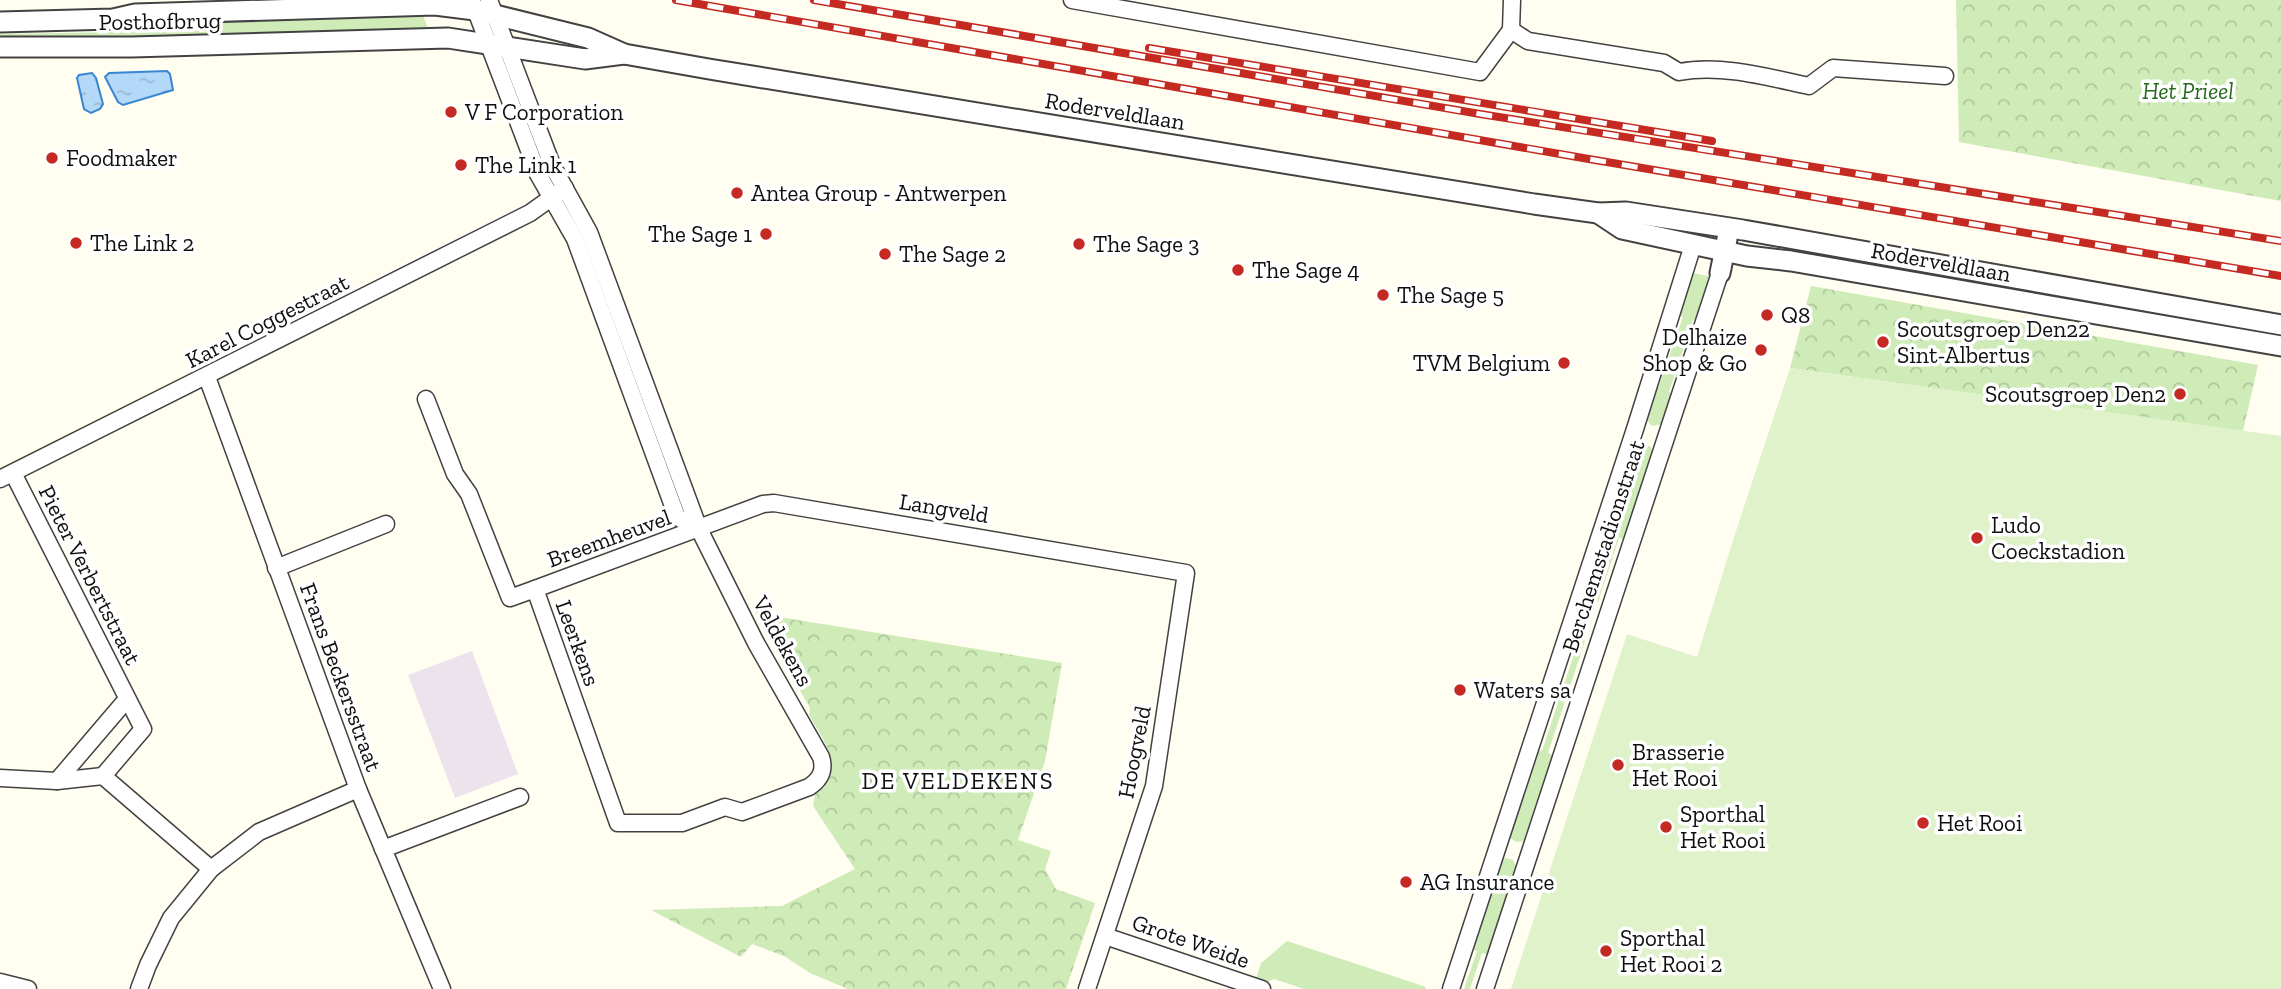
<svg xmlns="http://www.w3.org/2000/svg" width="2281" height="989" font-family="'Zilla Slab',serif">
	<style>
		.industrial { fill: #ede3ed }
		.grass { fill: #ceebb8 }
		.park { fill: url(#park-crowns) }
		.pitch { fill: #e0f2ca }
		.water { fill: url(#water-ripples); stroke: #3885d2; stroke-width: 2 }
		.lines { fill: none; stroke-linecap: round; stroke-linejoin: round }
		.minor-casing { stroke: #424242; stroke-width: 19 }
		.tertiary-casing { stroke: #424242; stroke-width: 23 }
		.minor { stroke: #fff; stroke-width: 16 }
		.tertiary { stroke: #fff; stroke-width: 19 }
		.rail-casing { stroke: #c42a22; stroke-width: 8 }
		.rail { stroke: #fff; stroke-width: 5; stroke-dasharray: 16; stroke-linecap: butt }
		.poi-dot { fill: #c42a22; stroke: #fff; stroke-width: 2.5 }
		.labels { text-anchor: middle; stroke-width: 7; stroke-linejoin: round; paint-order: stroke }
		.street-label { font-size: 23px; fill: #0f0f0f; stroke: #fff }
		.park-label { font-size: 23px; font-style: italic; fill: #25691c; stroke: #fff }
		.poi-label { font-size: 23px; fill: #0f0f0f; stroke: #fff; text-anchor: start }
		.neighbourhood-label { font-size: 24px; letter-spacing: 2px; fill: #0f0f0f; stroke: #fff }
	</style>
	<defs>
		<pattern id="park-crowns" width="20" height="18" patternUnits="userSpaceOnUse" patternTransform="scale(1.75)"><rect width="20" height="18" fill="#ceebb8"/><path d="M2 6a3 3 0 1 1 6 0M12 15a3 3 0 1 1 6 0" fill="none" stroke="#b0c89d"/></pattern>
		<pattern id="water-ripples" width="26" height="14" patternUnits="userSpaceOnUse" patternTransform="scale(1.75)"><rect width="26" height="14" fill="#b3d8f8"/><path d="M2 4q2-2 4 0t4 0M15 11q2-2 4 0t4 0" fill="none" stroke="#99b8d3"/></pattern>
	</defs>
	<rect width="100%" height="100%" fill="#fffef0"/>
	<!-- industrial -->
	<polygon class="industrial" points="472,651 518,774 455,798 408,675"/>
	<!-- grass -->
	<g class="grass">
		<polygon points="422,13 428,28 77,39 62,36 0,38 0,34 119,32 143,22"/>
		<polygon points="1693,273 1712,277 1698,321 1693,320 1669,392 1674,394 1662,424 1652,426 1645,418 1653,387 1658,388 1683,317 1678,315"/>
		<polygon points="1638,444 1650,446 1654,454 1626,540 1619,538 1598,602 1592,601 1613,536 1606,533 1635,447"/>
		<path d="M1579,639L1585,641L1548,753L1555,756L1527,838C1521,844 1514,843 1509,836L1534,749L1542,751Z"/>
		<polygon points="1507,858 1513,860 1517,868 1490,955 1482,953 1470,989 1464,989 1477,951 1469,948 1501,859"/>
		<polygon points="1287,941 1426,987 1425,989 1304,989 1274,979 1267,982 1256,978 1261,963"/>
	</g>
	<!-- park -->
	<g class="park">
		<polygon points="1956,0 2281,0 2281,201 1959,142"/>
		<polygon points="1811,286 2258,365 2243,431 1790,368"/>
		<path d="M769,606L773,616L1062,663L1045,761L1018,840L1051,851L1045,869L1056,889L1095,903L1066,989H848L810,973L784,956L752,944L741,957L651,910L782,906L855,869L813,806L815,794C848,771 824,741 809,715L810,708L755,611Z"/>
	</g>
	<!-- pitch -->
	<polygon class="pitch" points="1790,368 2281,436 2281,989 1511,989 1627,634 1697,657 1734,537"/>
	<!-- water -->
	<g class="water">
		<polygon points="167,71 170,74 173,90 123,105 118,102 105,77 109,73"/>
		<polygon points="92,73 96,78 103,104 100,109 91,113 84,109 77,78 79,75"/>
	</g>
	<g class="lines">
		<!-- minor casing -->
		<g class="minor-casing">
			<g id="minor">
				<polyline points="1072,0 1480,72 1511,30"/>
				<polyline points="473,3 538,174 575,239 677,517 699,529"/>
				<path d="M1511,30L1528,41L1664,63L1679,72C1721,64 1767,77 1809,86L1833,68L1945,76"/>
				<polyline points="1511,30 1512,0"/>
				<polyline points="207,377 358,789 442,989"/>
				<path d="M426,399L455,474L469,494L510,598L535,589L618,823H682L725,807L742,812L809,787C821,779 825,770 821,757L756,643L699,529L589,232L552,165L489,0"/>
				<polyline points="13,473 143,729 103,776"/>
				<polyline points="0,479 530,213 565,188"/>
				<polyline points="276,568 386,524"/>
				<polyline points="535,589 763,504 774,503 1186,573 1154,786 1087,989"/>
				<polyline points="103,776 211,869"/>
				<polyline points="0,778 57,781 103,776"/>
				<polyline points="57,781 127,699"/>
				<polyline points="383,849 520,797"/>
				<polyline points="1105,936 1262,989"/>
				<polyline points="0,982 28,989"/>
				<polyline points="139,989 148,965 171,918 211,869 259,832 358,789"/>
				<polyline points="1451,989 1635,429 1693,245"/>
				<polyline points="1485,989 1720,273"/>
			</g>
		</g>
		<!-- tertiary casing -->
		<g class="tertiary-casing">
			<g id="tertiary">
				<polyline points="0,22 113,19 135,14 435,5 475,10 588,38 624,54 709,69 1534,204 1598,213 1626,212 1743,230 2281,325"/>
				<polyline points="0,47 132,47 448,38 585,59 624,54"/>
				<polyline points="1598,213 1622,229 1747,256 1791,261 2281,346"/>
				<polyline points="1720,273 1727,239"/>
			</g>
		</g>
		<!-- minor -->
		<use href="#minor" class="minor"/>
		<!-- tertiary -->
		<use href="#tertiary" class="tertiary"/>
		<!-- rail casing -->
		<g class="rail-casing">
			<g id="rail">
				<polyline points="676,0 1583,158 2281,276"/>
				<polyline points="814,0 1480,114 2281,241"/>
				<polyline points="1149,48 1712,141"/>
			</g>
		</g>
		<!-- rail -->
		<use href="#rail" class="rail"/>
	</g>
	<!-- markers -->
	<g class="poi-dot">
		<circle cx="451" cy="112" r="7"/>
		<circle cx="52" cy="158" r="7"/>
		<circle cx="461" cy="165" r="7"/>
		<circle cx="737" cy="193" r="7"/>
		<circle cx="766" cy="234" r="7"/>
		<circle cx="76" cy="243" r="7"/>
		<circle cx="1079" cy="244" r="7"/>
		<circle cx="885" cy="254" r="7"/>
		<circle cx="1238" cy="270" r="7"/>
		<circle cx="1383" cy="295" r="7"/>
		<circle cx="1767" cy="315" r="7"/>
		<circle cx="1883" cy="342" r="7"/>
		<circle cx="1761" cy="350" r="7"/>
		<circle cx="1564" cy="363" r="7"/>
		<circle cx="2180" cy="394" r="7"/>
		<circle cx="1977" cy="538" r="7"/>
		<circle cx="1460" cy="690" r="7"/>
		<circle cx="1618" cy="765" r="7"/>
		<circle cx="1923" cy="823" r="7"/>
		<circle cx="1666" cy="827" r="7"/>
		<circle cx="1406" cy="882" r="7"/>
		<circle cx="1606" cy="951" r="7"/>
	</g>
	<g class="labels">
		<!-- street labels -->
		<g class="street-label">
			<text transform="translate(160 21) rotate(-1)" y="8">Posthofbrug</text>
			<text transform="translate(1115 111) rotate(9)" y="8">Roderveldlaan</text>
			<text transform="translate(1941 262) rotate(10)" y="8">Roderveldlaan</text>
			<text transform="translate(267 321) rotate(-27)" y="8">Karel Coggestraat</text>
			<text transform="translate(944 508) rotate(9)" y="8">Langveld</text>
			<text transform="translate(609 538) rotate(-20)" y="8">Breemheuvel</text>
			<text transform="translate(1603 546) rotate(-72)" y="8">Berchemstadionstraat</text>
			<text transform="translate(90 575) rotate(63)" y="8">Pieter Verbertstraat</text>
			<text transform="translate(783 641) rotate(61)" y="8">Veldekens</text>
			<text transform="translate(578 643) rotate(70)" y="8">Leerkens</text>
			<text transform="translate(341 677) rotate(70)" y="8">Frans Beckersstraat</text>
			<text transform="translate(1134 752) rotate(-79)" y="8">Hoogveld</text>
			<text transform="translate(1191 941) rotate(19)" y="8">Grote Weide</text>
		</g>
		<!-- park labels -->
		<g class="park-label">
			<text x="2188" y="99">Het Prieel</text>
		</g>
		<!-- poi labels -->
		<g class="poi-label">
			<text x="465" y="120">V F Corporation</text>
			<text x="66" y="166">Foodmaker</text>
			<text x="475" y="173">The Link 1</text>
			<text x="751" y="201">Antea Group - Antwerpen</text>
			<text x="752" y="242" text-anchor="end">The Sage 1</text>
			<text x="90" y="251">The Link 2</text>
			<text x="1093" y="252">The Sage 3</text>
			<text x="899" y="262">The Sage 2</text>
			<text x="1252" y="278">The Sage 4</text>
			<text x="1397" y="303">The Sage 5</text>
			<text x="1781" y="323">Q8</text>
			<text x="1897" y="337">Scoutsgroep Den22<tspan x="1897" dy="26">Sint-Albertus</tspan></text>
			<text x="1747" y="345" text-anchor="end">Delhaize<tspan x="1747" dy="26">Shop &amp; Go</tspan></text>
			<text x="1550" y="371" text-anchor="end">TVM Belgium</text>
			<text x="2166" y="402" text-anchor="end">Scoutsgroep Den2</text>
			<text x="1991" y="533">Ludo<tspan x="1991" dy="26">Coeckstadion</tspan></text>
			<text x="1474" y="698">Waters sa</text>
			<text x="1632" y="760">Brasserie<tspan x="1632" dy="26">Het Rooi</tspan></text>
			<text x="1680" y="822">Sporthal<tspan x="1680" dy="26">Het Rooi</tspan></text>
			<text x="1937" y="831">Het Rooi</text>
			<text x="1420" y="890">AG Insurance</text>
			<text x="1620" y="946">Sporthal<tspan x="1620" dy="26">Het Rooi 2</tspan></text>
		</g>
		<!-- neighbourhood labels -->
		<g class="neighbourhood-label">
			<text x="958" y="789">DE VELDEKENS</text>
		</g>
	</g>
</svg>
